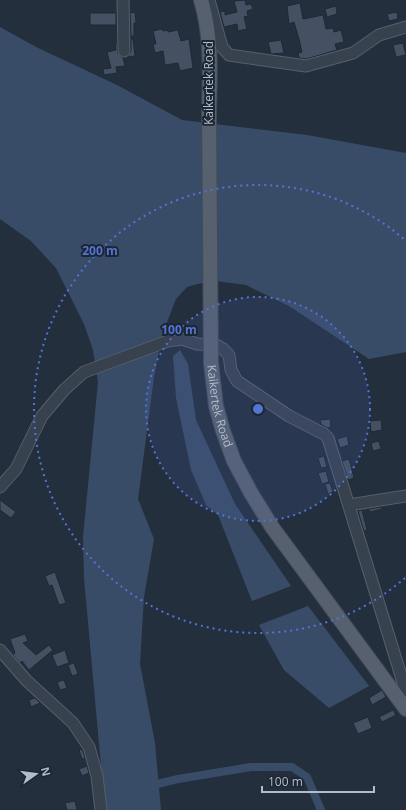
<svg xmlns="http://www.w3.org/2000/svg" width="406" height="810" font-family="'Open Sans',sans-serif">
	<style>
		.water { fill: #394c67 }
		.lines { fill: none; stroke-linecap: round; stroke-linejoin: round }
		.canal { stroke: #394c67; stroke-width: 8 }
		.building { fill: #455162; stroke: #1f2835 }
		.minor-casing { stroke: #565f6c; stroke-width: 13 }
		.major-casing { stroke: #414a57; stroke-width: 16 }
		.minor { stroke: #38414e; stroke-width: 11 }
		.major { stroke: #56606e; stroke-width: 14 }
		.major-bridge-casing { stroke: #414a57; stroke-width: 16; stroke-linecap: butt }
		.major-bridge { stroke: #56606e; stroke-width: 14 }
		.ring { fill: none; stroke: #5274d3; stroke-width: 2; stroke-dasharray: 2 4 }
		.labels { text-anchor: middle; stroke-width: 4; stroke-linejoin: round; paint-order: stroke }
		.street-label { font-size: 12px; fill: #b4bcc9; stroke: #1d2633 }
		.centre { fill: #5274d3; stroke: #1d2633; stroke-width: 2 }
		.ring-label { font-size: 12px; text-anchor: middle; font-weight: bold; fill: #5274d3; stroke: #1d2633; stroke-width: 4; stroke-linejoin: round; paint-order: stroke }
	</style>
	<rect width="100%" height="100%" fill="#242f3e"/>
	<!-- water -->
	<g class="water">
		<polygon points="0,27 36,47 117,85 182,120 307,135 406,153 406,352 369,359 289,306 246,285 216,281 197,284 187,287 176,299 162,335 154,377 138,499 154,539 144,597 140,664 155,743 161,810 105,810 84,578 83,537 98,382 93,350 84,324 56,268 31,241 0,219"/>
		<polygon points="180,350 188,364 196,420 235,504 291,586 252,601 218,515 206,505 191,470 176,398 173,356"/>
		<polygon points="308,606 369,686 329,708 284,670 259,625"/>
	</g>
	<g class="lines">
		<!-- canal -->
		<polyline class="canal" points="149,786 178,779 251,767 292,767 307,777 321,810"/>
	</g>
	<!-- building -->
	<g class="building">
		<polygon points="245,0 246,5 251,4 253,9 247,11 248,16 244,17 247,29 238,31 237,24 224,27 220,12 225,11 225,15 237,12 234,1"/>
		<polygon points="300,3 303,19 323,15 326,29 333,28 334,32 341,30 344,42 335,44 337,50 306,59 299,58 298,53 302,52 299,39 294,22 289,24 287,6"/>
		<polygon points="336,6 337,14 327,17 325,9"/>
		<polygon points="135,12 136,23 134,23 134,36 131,36 130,13"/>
		<polygon points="397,12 398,19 389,21 387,14"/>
		<rect x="90" y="13" width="26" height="12"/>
		<polygon points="162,29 163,31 168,30 168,32 178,30 181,41 189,39 193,68 180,71 178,63 165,65 163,51 155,53 153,44 156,44 153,31"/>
		<polygon points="131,39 133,39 135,56 128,57 131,51"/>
		<polygon points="281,40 284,53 271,54 268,42"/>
		<polygon points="115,43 117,43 118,54 123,58 125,66 116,67 117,73 104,75 103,69 111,68 107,52 116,50"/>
		<polygon points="403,43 406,55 396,57 393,45"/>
		<polygon points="330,419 331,427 327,428 321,424 320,420"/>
		<polygon points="381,420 382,430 371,432 370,421"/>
		<polygon points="347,436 349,445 340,448 337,439"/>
		<polygon points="379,441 381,449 373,451 371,443"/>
		<polygon points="324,456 327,467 321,468 318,458"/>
		<polygon points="349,459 354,478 348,480 342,461"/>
		<polygon points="326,471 329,482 322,484 318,473"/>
		<polygon points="330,483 333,492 328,494 325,484"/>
		<polygon points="0,500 16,512 11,518 0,510"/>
		<polygon points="382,507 382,509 370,512 369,509"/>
		<polygon points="362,510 367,530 364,531 358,511"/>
		<polygon points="55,572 66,603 59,605 52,585 49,586 45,576"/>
		<polygon points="25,634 28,641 23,643 36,655 49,645 53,650 29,670 22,661 20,663 13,655 15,653 10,639"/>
		<polygon points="65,650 69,663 57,667 52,655"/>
		<polygon points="74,663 78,674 72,676 68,665"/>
		<polygon points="64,680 67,688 60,690 57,682"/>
		<polygon points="382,690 386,697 372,705 369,698"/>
		<polygon points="35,698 40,703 31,707 29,700"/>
		<polygon points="393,710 396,715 382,722 379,717"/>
		<polygon points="368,717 372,728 358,734 353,723"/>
		<polygon points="82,749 85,758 82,759 79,750"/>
		<polygon points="87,766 89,773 82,776 79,769"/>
		<polygon points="75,801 77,810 67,810 65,803"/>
	</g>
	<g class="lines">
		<!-- minor casing -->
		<g class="minor-casing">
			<g id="minor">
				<polyline points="123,0 124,51"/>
				<polyline points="209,0 222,47 229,55 306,66 353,53 379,35 406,27"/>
				<polyline points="0,487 16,469 42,416 64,390 84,372 168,341 182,339 197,344 216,345 223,349 229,355 231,370 237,381 289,416 324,434 328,438 406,692"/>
				<polyline points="349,505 406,496"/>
				<polyline points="0,650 27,681 73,723 89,747 97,776 101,810"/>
			</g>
		</g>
		<!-- major casing -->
		<g class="major-casing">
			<g id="major">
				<path d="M201,0C212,37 210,74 209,112"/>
				<path id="s1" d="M211,363L216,406L223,431L234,461L251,493L272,527L406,709"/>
			</g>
		</g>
		<!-- minor -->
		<use href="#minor" class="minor"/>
		<!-- major -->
		<use href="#major" class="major"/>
		<!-- major-bridge casing -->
		<g class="major-bridge-casing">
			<polyline id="major-bridge" points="209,112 211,363"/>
		</g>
		<!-- major-bridge -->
		<use href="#major-bridge" class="major-bridge"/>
	</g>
	<!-- distance rings -->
	<circle cx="258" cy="409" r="112" fill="#5274d3" fill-opacity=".12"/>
	<g class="ring">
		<circle cx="258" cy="409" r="112"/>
		<path d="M405 578A224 224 0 1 1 405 240"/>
	</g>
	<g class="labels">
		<!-- street labels -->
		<g class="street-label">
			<text transform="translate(209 83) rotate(-90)" y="4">Kaikertek Road</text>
			<text dy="4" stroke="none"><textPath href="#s1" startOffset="44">Kaikertek Road</textPath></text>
		</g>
	</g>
	<circle cx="258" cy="409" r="6" class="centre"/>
	<g class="ring-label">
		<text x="100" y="255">200 m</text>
		<text x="179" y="334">100 m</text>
	</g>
	<!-- north arrow -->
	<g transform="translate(36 774) rotate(76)" stroke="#1d2633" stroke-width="3" paint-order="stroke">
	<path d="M0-3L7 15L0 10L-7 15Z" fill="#b4bcc9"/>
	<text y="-6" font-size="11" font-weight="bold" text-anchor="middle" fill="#b4bcc9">N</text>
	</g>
	<!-- scale -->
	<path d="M262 786v6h112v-6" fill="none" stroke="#b4bcc9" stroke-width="2"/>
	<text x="268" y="786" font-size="12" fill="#b4bcc9" stroke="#1d2633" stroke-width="3" paint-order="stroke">100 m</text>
</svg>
